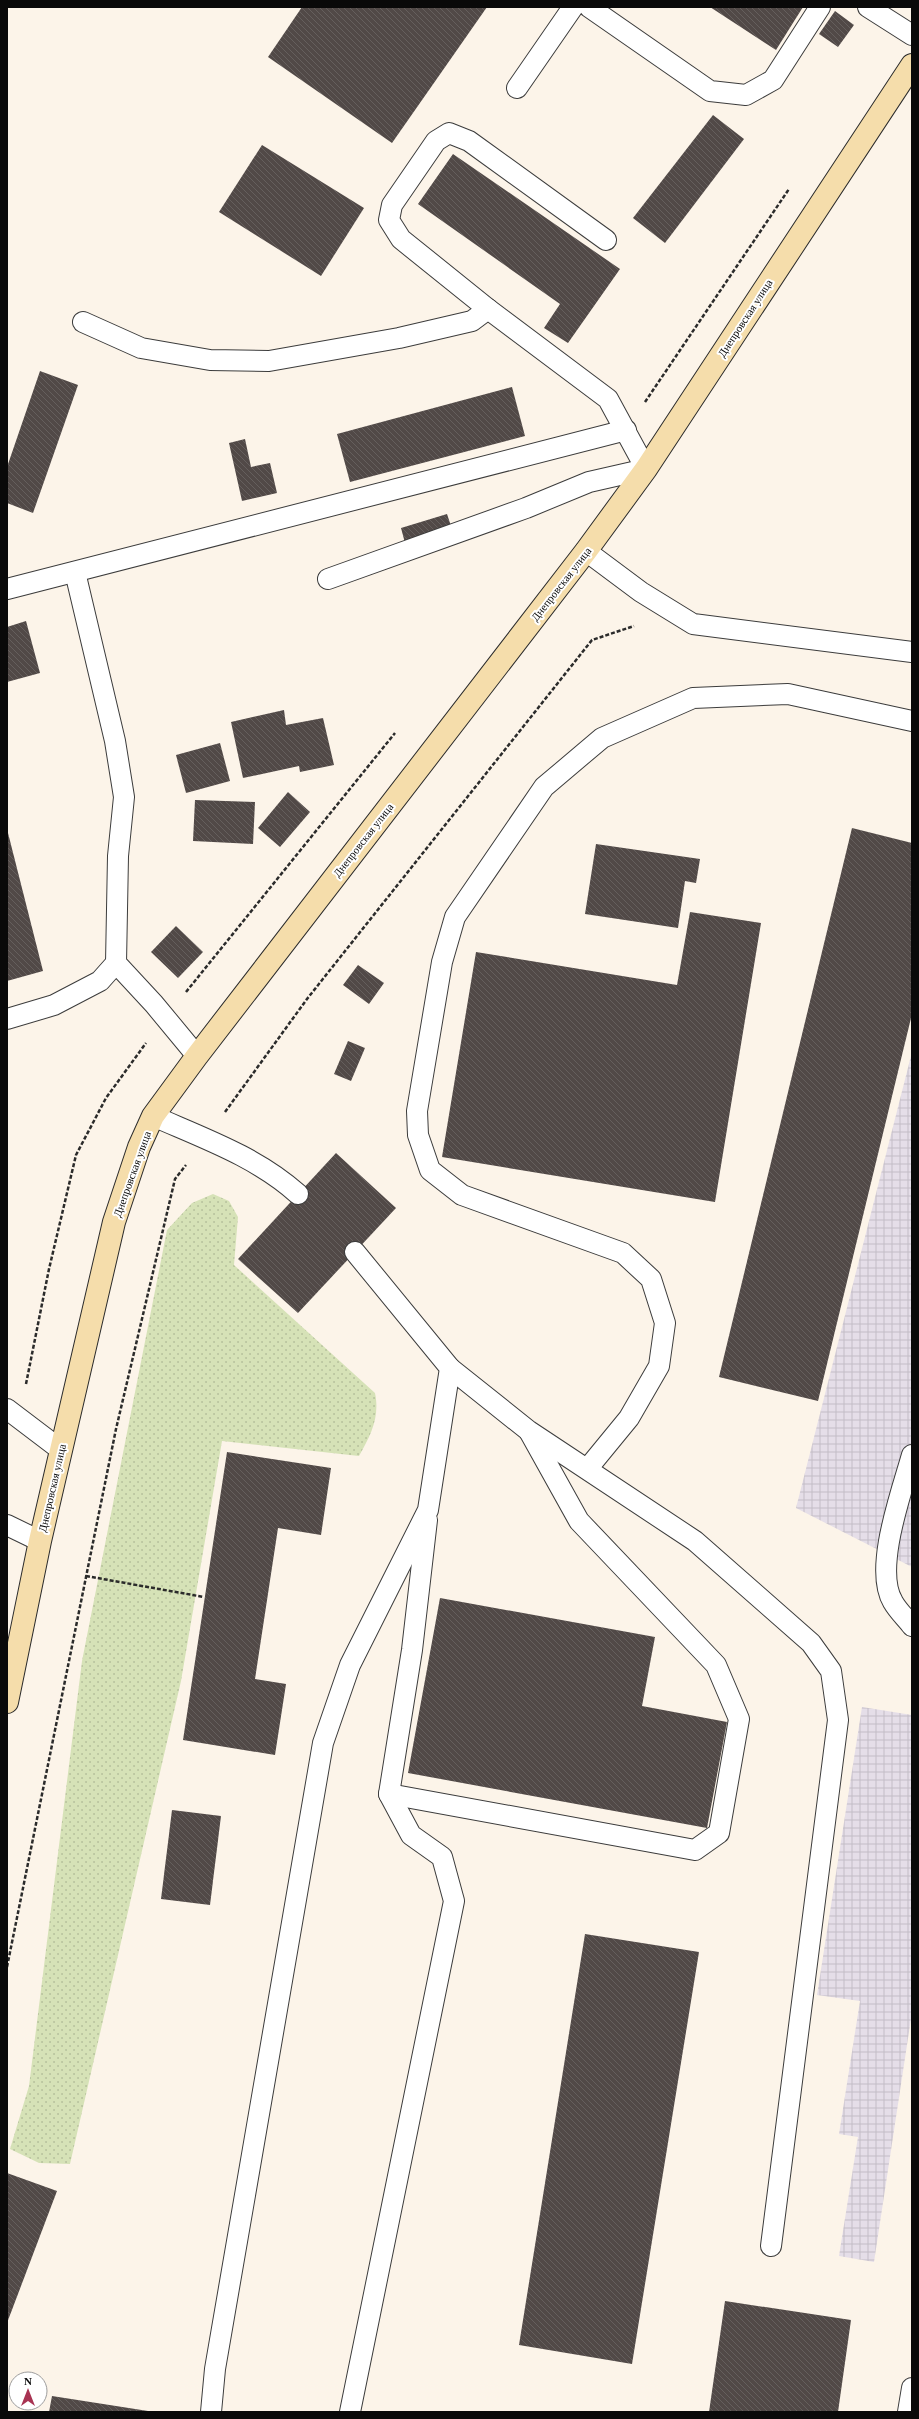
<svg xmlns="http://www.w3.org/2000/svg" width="919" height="2419" font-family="Georgia,serif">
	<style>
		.industrial { fill: url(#industrial-grid) }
		.grass { fill: url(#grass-dots) }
		.building { fill: url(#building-back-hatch) }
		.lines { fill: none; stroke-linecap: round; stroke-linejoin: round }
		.service-casing { stroke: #3c3c3c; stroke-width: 22 }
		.secondary-casing { stroke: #2b2b2b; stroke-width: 24 }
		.path { stroke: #2b2b2b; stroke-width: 2.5; stroke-dasharray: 4 2; stroke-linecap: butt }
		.service { stroke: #fff; stroke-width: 20 }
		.secondary { stroke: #f5ddab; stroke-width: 22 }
		.labels { text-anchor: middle; stroke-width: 4; stroke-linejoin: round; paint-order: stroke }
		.street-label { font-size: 11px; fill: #090909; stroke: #fff }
	</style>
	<defs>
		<pattern id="industrial-grid" width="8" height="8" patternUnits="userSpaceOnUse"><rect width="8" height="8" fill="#e5dee8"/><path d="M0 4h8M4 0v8" fill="none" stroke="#c3bdc6"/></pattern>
		<pattern id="grass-dots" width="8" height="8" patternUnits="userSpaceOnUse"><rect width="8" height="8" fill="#d6e2b7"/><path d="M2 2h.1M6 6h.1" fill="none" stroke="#b6c19c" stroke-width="1.8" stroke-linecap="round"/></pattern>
		<pattern id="building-back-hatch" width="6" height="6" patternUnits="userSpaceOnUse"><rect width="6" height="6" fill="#514947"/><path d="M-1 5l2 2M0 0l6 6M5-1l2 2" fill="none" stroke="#655f5d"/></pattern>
	</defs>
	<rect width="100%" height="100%" fill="#fcf4e9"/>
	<!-- industrial -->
	<g class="industrial">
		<polygon points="912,1052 912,1567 796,1508"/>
		<polygon points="862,1707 912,1715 912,2012 874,2262 839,2256 858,2137 839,2134 860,2001 817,1995"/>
	</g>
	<!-- grass -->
	<path class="grass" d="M213,1194L229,1201L238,1217L234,1265L375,1393C380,1417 371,1435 359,1456L222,1441L181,1681L70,2164L39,2163L10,2149L29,2086L82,1661L167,1230L192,1203Z"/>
	<!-- building -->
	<g class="building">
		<polygon points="302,7 487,7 392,143 268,57"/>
		<polygon points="710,7 803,7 776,50"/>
		<polygon points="835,11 854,25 838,47 819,34"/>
		<polygon points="713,115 744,139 665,243 633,218"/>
		<polygon points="262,145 364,208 321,276 219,212"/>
		<polygon points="453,154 620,269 568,343 544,328 560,304 418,204"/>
		<polygon points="40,371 78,385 33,513 7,503 7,467"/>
		<polygon points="512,387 525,436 350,482 337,434"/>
		<polygon points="245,439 251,467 270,463 277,493 242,501 229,443"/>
		<polygon points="447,514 452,529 405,543 401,528"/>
		<polygon points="26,621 40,673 7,682 7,627"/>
		<polygon points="284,710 286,725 323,718 334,765 300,772 299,766 243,778 231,722"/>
		<polygon points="220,743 230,781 186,793 176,755"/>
		<polygon points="288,792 310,812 280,847 258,828"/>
		<polygon points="195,800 255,802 253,844 193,841"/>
		<polygon points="852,828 912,843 912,1014 818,1401 719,1377"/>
		<polygon points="7,829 43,971 7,981"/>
		<polygon points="596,844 700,859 696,883 685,881 678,928 585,914"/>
		<polygon points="690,912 761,923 715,1202 442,1157 476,952 677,985"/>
		<polygon points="176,926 203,952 178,978 151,952"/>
		<polygon points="358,965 384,983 369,1004 343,985"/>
		<polygon points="348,1041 365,1048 351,1081 334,1074"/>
		<polygon points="336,1153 396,1208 298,1313 238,1259"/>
		<polygon points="227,1452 331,1468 321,1535 278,1528 255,1679 286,1684 275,1755 183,1740"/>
		<polygon points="440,1598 655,1637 642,1706 727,1722 707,1828 408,1773"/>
		<polygon points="172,1810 221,1816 210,1905 161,1899"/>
		<polygon points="585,1934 699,1952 632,2364 519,2345"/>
		<polygon points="7,2173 57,2191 7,2323"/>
		<polygon points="725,2301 851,2320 838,2412 709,2412"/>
		<polygon points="52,2396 148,2411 148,2412 49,2412"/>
	</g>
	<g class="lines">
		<!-- service casing -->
		<g class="service-casing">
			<g id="service">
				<polyline points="589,7 710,91 746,95 773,80 820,7"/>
				<polyline points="868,7 912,35"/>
				<polyline points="517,88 573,7"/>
				<polyline points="83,322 141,348 210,360 269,361 399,338 472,321 488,309"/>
				<polyline points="586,551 641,592 693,624 912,652"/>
				<polyline points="75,572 115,741 124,797 118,856 116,963 154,1004 197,1056"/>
				<polyline points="328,579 526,508 589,482 646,469 608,399 488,309 401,239 389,220 392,205 436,141 449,133 469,141 606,240"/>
				<polyline points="7,589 626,430"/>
				<polyline points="7,1019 54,1005 100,981 116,963"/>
				<path d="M153,1116C203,1138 257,1157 298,1194"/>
				<polyline points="450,1368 529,1431 695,1541 811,1643 831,1671 838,1720 771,2246"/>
				<polyline points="7,1409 61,1450"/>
				<path d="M912,1455C902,1491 873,1569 893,1602C898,1611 906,1618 912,1626"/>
				<polyline points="588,1468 629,1418 659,1366 665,1323 651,1279 623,1253 462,1195 430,1170 418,1135 417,1111 442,962 455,917 544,787 602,738 693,698 788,694 912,721"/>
				<polyline points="7,1525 40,1541"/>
				<polyline points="389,1794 695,1850 719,1833 739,1719 716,1665 579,1521 530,1433"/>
				<polyline points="211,2412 215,2369 323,1743 350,1665 428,1510 450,1368 355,1252"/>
				<polyline points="350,2412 454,1901 442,1857 411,1835 389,1794 412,1650 427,1520"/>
				<polyline points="908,2412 912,2388"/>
			</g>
		</g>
		<!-- secondary casing -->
		<g class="secondary-casing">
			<polyline id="secondary" points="7,1702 40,1541 114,1222 139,1147 153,1116 197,1056 586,551 646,469 912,65"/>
		</g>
		<!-- path -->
		<g class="path">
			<polyline points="645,402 789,189"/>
			<polyline points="186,992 395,733"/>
			<polyline points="225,1112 307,999 592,640 634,626"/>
			<polyline points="26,1384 49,1269 76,1155 106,1098 146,1043"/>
			<polyline points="86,1576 204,1597"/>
			<polyline points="7,1967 116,1429 175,1179 186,1165"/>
		</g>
		<!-- service -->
		<use href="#service" class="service"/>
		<!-- secondary -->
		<use href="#secondary" class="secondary"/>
	</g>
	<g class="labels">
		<!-- street labels -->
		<g class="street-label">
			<text transform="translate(745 318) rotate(-57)" y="4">Днепровская улица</text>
			<text transform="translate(561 584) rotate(-52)" y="4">Днепровская улица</text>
			<text transform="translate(363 840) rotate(-52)" y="4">Днепровская улица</text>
			<text transform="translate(132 1174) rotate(-70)" y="4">Днепровская улица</text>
			<text transform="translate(52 1488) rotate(-77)" y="4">Днепровская улица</text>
		</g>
	</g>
	<!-- border -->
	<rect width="919" height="2419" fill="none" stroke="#090909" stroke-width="16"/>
	<!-- north arrow -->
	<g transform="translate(28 2391)"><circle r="19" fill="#ffffff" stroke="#9d9d9d"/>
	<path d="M0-3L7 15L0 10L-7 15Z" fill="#a83352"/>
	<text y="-6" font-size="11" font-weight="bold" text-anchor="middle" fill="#090909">N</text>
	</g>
</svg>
